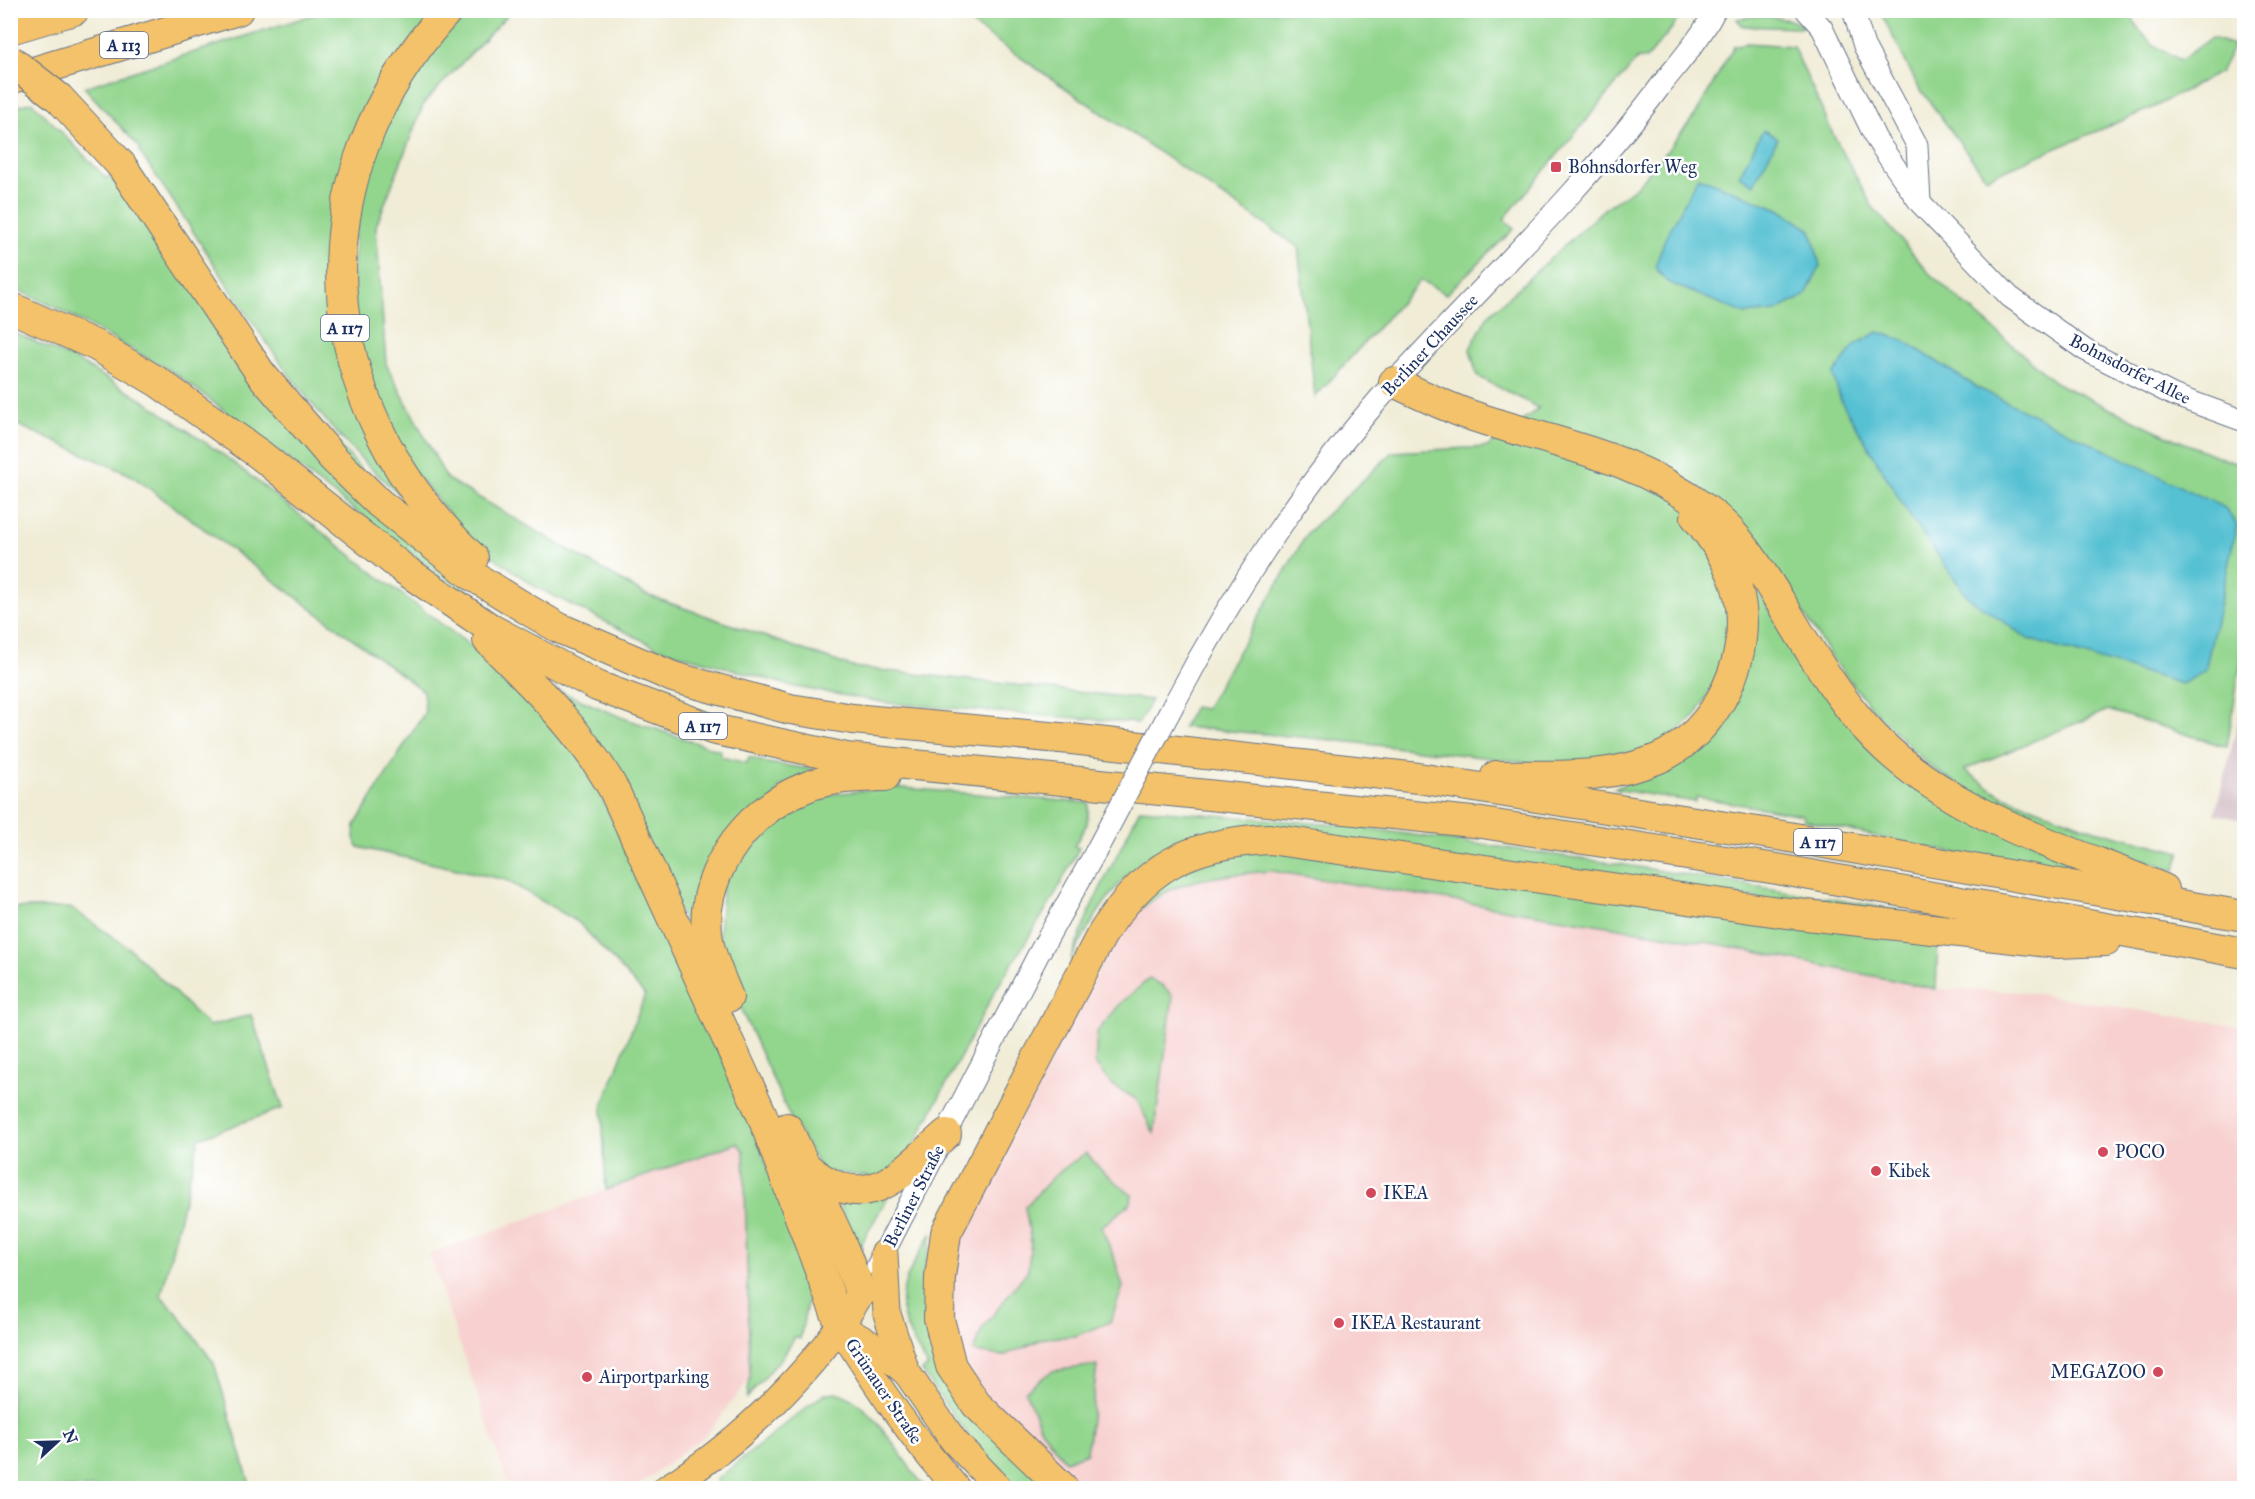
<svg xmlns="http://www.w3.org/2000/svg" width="2255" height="1499" font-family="'IM FELL Great Primer',serif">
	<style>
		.built { fill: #f7d0cf }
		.industrial { fill: #d2bec5 }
		.green { fill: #92d58d; stroke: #568276; stroke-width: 1.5 }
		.water { fill: #57c1d3; stroke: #397898; stroke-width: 1.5 }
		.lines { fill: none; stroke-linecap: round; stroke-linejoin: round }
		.minor-casing { stroke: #667188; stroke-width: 23 }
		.major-casing { stroke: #667188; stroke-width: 29 }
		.highway-casing { stroke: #667188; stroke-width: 32 }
		.minor { stroke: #fff; stroke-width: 21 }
		.major { stroke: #f3c26a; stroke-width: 27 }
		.highway { stroke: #f3c26a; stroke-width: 30 }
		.minor-bridge-casing { stroke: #667188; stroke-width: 23; stroke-linecap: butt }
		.highway-bridge-casing { stroke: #667188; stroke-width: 32; stroke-linecap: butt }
		.minor-bridge { stroke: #fff; stroke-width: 21 }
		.highway-bridge { stroke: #f3c26a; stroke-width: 30 }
		.poi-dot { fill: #d1495b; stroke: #fff; stroke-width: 2 }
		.labels { text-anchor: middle; stroke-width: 5; stroke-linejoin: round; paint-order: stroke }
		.shield { fill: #fff; stroke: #5f6d8e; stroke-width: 1.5 }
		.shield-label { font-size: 16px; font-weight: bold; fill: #1b2f5e }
		.poi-label { font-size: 18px; fill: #1b2f5e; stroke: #fff; text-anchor: start }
		.street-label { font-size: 18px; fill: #1b2f5e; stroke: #fff }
	</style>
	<rect width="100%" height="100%" fill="#fff"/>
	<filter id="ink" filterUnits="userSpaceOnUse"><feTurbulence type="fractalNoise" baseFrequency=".0167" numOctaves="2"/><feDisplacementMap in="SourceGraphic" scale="12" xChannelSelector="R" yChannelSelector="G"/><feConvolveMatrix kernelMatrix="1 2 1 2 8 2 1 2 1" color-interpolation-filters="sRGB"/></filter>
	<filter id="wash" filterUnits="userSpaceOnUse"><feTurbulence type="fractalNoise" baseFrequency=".008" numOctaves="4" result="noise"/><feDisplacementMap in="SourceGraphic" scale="24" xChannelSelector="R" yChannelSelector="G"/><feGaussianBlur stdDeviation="1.35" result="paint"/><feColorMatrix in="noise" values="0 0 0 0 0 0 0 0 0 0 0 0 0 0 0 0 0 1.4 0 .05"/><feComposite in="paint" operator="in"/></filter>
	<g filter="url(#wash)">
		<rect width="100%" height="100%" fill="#f0ecd6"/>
		<!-- built -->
		<g class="built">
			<polygon points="1272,871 1717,944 1936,989 2025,992 2244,1027 2244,1488 1075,1488 974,1385 955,1346 948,1282 964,1225 1114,940 1139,910 1178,885 1227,875"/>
			<polygon points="737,1143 744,1151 750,1378 707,1434 635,1488 509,1488 429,1254"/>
		</g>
		<!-- industrial -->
		<polygon class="industrial" points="2244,696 2244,820 2215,814"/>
		<!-- green -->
		<g class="green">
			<path d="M325,11H437L404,49L333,263L402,496C291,406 222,267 140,153V148L84,87Z"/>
			<polygon points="462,11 511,11 424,103 376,226 386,364 447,479 644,594 852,667 1151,700 1139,723 887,703 795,687 658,648 536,587 473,542 394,448 352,323 356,204 403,83"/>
			<polygon points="963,11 1682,11 1673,27 1646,59 1638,58 1504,219 1514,229 1446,294 1421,280 1315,397 1298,247 973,25"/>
			<path d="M1880,11H2130C2139,38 2157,49 2181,60L2211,38L2234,45L2220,72L2154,107L1986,178L1918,86Z"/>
			<polygon points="1759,15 1790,20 1805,26 1799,28 1742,26 1737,19"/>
			<polygon points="1747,43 1793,46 1833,134 1872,206 1930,274 2056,383 2170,437 2244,467 2244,641 2227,747 2108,710 1964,770 2001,795 2095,830 2181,852 2175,870 2042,827 1959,785 1925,762 1870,706 1831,657 1781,577 1712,551 1729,611 1726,661 1696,716 1652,751 1577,768 1323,739 1183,727 1194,707 1205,709 1308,532 1393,452 1487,447 1539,408 1477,376 1470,349 1487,317 1605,208 1633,190 1659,161 1696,114 1734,46"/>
			<polygon points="32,102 106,178 110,176 145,223 461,583 492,610 462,592 176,374 55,307 11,287 10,108"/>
			<polygon points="10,331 74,359 149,404 225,456 379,577 492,662 585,762 749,1115 802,1264 808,1298 800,1339 795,1337 783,1356 747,1398 750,1378 744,1151 737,1143 606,1190 602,1107 645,995 578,922 506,880 358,847 354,838 355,825 425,712 423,691 131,475 11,422"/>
			<path d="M1743,569L1840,713L2095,870C1997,866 1899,842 1804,820L1803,815L1697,797L1695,802L1614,789L1668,767L1720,721Z"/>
			<polygon points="555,689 623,718 721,751 721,757 747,763 749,757 767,763 811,769 810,773 780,787 694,938"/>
			<polygon points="891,787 1089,803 1087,824 1074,846 1079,848 1052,900 995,991 911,1151 880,1178 822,1171 789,1115 724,972 718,943 723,885 749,838 810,797"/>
			<path d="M1140,809L1350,826L1626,865L1954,919L1186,838C1174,844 1159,849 1148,857C1113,882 1090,924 1070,961L1092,905Z"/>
			<path d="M1256,847L1938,940L1936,989L1717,944L1272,871C1226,875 1173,877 1138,912C1129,921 1122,931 1114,940L1124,919L1178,869Z"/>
			<polygon points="11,908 71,908 129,948 209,1026 251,1015 283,1108 199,1138 161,1296 177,1313 214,1363 251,1488 11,1488"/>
			<polygon points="1149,979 1162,985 1173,996 1154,1133 1136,1099 1111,1084 1095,1064 1097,1032 1121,1003"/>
			<polygon points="1086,1153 1102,1171 1132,1195 1131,1203 1101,1227 1114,1257 1123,1287 1110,1322 1075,1336 1045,1338 1003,1356 973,1352 982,1329 1028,1270 1031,1242 1025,1207 1056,1174"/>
			<polygon points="888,1196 858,1250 836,1197"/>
			<path d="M932,1233L923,1277L932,1339L1046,1488H1017C980,1453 950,1413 922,1371L928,1366C890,1307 895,1291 932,1233Z"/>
			<polygon points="1097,1365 1087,1453 1065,1461 1041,1429 1025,1391 1052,1371"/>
			<path d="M835,1392C874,1401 900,1460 926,1488H723L716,1480L816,1400L825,1394Z"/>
		</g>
		<!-- water -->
		<g class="water">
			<polygon points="1763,130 1778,138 1754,184 1739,176"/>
			<polygon points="1698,177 1779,209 1811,230 1820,266 1806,295 1776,311 1746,314 1667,282 1655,267 1664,241"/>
			<polygon points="1878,332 1903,340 1978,388 2225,508 2237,525 2205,671 2182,684 2028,639 1968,597 1909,515 1841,401 1833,375 1855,345"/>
		</g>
	</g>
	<g filter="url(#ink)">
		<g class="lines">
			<!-- minor casing -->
			<g class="minor-casing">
				<g id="minor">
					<polyline points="1806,10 1822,28 1876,139 1920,203 2010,297 2085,350 2173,395 2244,421"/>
					<polyline points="1853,10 1864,46 1917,145 1920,202"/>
					<path d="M1175,702C1234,590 1310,475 1395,381C1485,283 1582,191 1662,84C1680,61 1702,37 1715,10"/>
					<polyline points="877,1266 1038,955 1095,853"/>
				</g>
			</g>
			<!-- major casing -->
			<g class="major-casing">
				<g id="major">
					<polyline points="884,1254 887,1314 906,1372"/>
					<polyline points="841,1327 880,1350 907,1373 954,1441 999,1488"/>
					<path d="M843,1331C877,1387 913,1438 956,1488"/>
					<path d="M667,1488C740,1443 817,1368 861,1293"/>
				</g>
			</g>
			<!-- highway casing -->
			<g class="highway-casing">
				<g id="highway">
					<path d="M448,10C294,180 310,401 473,558"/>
					<polyline points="10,29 74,10"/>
					<polyline points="10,79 238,10"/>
					<polyline points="121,165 261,374 333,458 379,503 470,574 530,611 559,628 673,677 790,709 853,719 1071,739 1418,778 1783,836 2244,916"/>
					<polyline points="10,307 97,346 158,382 259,454 405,570 491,629 597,686 712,729 846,758 1482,823 1777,869 2244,953"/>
					<path d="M1394,382C1417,393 1440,404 1464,413C1552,444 1629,452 1707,510C1741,535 1764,576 1786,611C1807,647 1829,682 1855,715C1929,809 2058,845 2164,889"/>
					<path d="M488,640C535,687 581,731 614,790L762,1115L841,1327"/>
					<path d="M1496,776C1549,775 1607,780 1657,759C1718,733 1756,652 1737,588C1730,563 1712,537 1696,517"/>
					<path d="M728,997C721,980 713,963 709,945C694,880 745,811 804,788C829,777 859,777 885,776"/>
					<polyline points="787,1128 838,1236 861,1293"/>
					<path d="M804,1165C866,1219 898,1176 946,1134"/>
					<path d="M1063,1488L976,1404L951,1366L939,1319L940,1277L946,1233L1101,936C1144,867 1188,843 1269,839L1779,912L2058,943L2106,941"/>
				</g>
			</g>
			<!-- minor -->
			<use href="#minor" class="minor"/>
			<!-- major -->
			<use href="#major" class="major"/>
			<!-- highway -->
			<use href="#highway" class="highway"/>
			<!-- minor-bridge casing -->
			<g class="minor-bridge-casing">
				<polyline id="minor-bridge" points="1095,853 1175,702"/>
			</g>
			<!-- highway-bridge casing -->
			<g class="highway-bridge-casing">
				<polyline id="highway-bridge" points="10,60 59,98 121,165"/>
			</g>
			<!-- minor-bridge -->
			<use href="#minor-bridge" class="minor-bridge"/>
			<!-- highway-bridge -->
			<use href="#highway-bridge" class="highway-bridge"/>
		</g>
	</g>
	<!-- markers -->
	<g class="poi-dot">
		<rect x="1550" y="161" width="12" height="12" rx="3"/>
		<circle cx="2103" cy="1152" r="6"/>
		<circle cx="1876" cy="1171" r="6"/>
		<circle cx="1371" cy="1193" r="6"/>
		<circle cx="1339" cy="1323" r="6"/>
		<circle cx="2158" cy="1372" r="6"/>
		<circle cx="587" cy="1377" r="6"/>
	</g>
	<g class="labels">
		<!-- shield labels -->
		<g class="shield">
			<rect x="100" y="32" width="48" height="26" rx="4.5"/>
			<rect x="321" y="315" width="48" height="26" rx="4.5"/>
			<rect x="679" y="713" width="48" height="26" rx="4.5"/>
			<rect x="1794" y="829" width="48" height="26" rx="4.5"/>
		</g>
		<g class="shield-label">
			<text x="124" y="51">A 113</text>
			<text x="345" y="334">A 117</text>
			<text x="703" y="732">A 117</text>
			<text x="1818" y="848">A 117</text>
		</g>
		<!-- poi labels -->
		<g class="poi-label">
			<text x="1568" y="173">Bohnsdorfer Weg</text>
			<text x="2115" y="1158">POCO</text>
			<text x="1888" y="1177">Kibek</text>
			<text x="1383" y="1199">IKEA</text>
			<text x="1351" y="1329">IKEA Restaurant</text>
			<text x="2146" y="1378" text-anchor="end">MEGAZOO</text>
			<text x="599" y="1383">Airportparking</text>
		</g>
		<!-- street labels -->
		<g class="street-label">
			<text transform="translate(1430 345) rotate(-47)" y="6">Berliner Chaussee</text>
			<text transform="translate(2130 369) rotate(27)" y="6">Bohnsdorfer Allee</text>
			<text transform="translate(914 1196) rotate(-63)" y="6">Berliner Straße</text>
			<text transform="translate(884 1391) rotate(56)" y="6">Grünauer Straße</text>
		</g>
	</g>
	<!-- margin -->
	<rect width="2255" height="1499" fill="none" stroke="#fff" stroke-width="36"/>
	<!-- north arrow -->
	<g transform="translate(57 1442) rotate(68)" stroke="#ffffff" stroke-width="4.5" paint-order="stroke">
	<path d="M0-4.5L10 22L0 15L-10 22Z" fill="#1b2f5e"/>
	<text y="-9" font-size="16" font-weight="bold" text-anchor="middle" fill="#1b2f5e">N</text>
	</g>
</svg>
